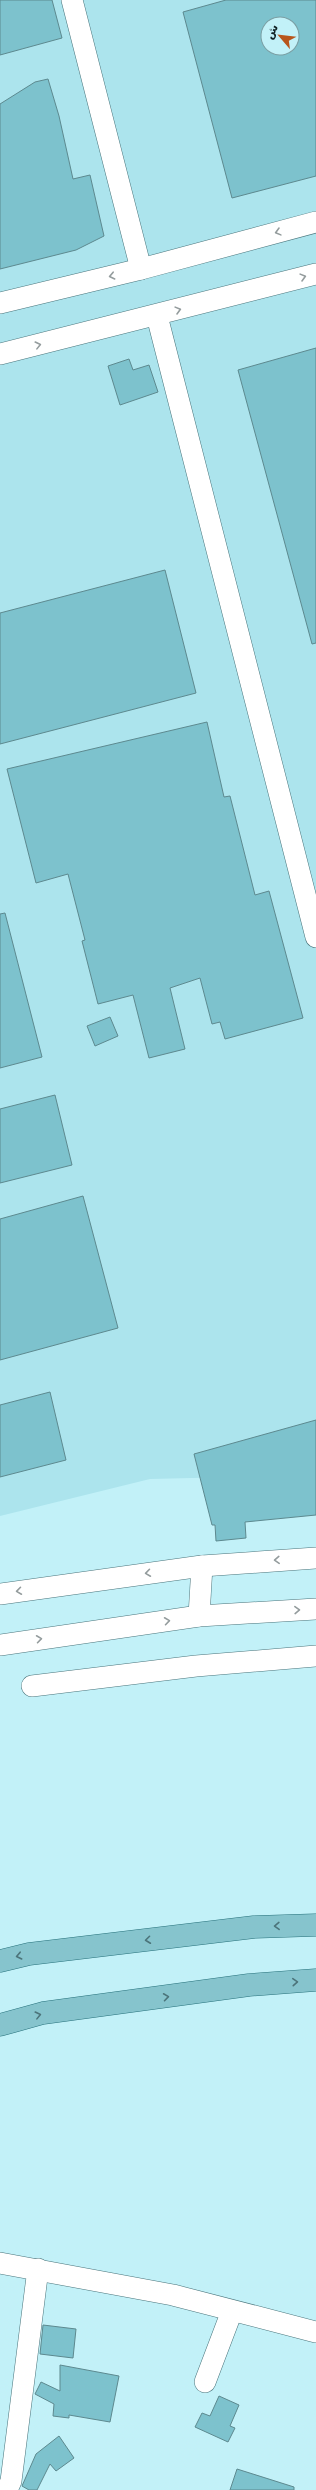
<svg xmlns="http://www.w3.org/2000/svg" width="316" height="2490" font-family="'DejaVu Sans','Noto Sans Arabic',sans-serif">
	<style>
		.built { fill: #ace4ed; fill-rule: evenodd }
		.building { fill: #7dc2cd; stroke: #5d898f; fill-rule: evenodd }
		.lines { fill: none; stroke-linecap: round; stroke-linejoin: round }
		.minor-casing { stroke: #4a757c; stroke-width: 22 }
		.major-casing { stroke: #28727c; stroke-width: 23 }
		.minor { stroke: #fff; stroke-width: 21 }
		.major { stroke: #86c4cd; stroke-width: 22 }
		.oneway { stroke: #949c9d }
		.oneway2 { stroke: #4c747a }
	</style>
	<rect width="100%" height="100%" fill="#c2f1f8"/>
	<!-- built -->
	<path class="built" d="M0,0H316V1475L150,1479L0,1516ZM268,24H292V48H268Z"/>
	<!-- building -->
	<g class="building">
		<polygon points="0,0 52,0 62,38 0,55"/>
		<path d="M226,0H316V176L232,198L183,12ZM268,24H292V48H268Z"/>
		<polygon points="48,79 59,116 73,179 90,175 104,236 76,250 0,269 0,104 35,82"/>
		<polygon points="316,348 316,643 312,644 238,370"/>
		<polygon points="129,359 133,370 149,365 158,392 120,405 108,366"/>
		<polygon points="165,570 196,693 0,744 0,613"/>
		<polygon points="207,722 224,797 230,796 255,895 269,891 303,1018 225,1039 220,1022 212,1024 200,978 170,988 185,1049 149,1058 133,995 98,1004 82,941 85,940 68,874 36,883 7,769"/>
		<polygon points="5,913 42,1057 0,1068 0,914"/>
		<polygon points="110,1017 118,1036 95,1046 87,1026"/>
		<polygon points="55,1095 72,1165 0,1183 0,1109"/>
		<polygon points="83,1196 118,1328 0,1360 0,1219"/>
		<polygon points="50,1392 66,1460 0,1477 0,1405"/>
		<polygon points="316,1420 316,1515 245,1522 246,1538 216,1541 215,1525 212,1525 194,1454"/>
		<polygon points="43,2325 76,2329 73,2358 40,2354"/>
		<polygon points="60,2365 119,2376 110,2422 69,2415 69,2418 53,2416 54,2404 35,2394 41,2382 60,2391"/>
		<polygon points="219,2396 239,2405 230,2426 235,2428 228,2442 195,2427 202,2413 210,2416"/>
		<polygon points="59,2436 74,2458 56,2471 50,2464 37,2490 29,2490 22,2486 36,2454"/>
		<polygon points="237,2469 294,2487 294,2490 230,2490"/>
	</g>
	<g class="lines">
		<!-- minor casing -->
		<g class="minor-casing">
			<g id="minor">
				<polyline points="72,0 141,269"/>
				<polyline points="0,303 141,269 316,222"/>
				<polyline points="157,316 316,937"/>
				<polyline points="0,354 316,274"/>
				<polyline points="0,1594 202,1566 316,1558"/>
				<polyline points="199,1616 202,1566"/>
				<polyline points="0,1645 199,1616 316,1609"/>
				<polyline points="32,1686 196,1666 316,1656"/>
				<polyline points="0,2263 173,2295 316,2332"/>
				<polyline points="205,2382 232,2311"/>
				<polyline points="7,2490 11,2481 38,2269"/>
			</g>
		</g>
		<!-- major casing -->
		<g class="major-casing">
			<g id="major">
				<polyline points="0,1961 29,1954 254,1927 316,1925"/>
				<polyline points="0,2025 43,2013 249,1985 316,1980"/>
			</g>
		</g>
		<!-- minor -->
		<use href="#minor" class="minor"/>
		<!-- major -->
		<use href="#major" class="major"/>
	</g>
	<!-- one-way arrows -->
	<defs><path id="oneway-chevron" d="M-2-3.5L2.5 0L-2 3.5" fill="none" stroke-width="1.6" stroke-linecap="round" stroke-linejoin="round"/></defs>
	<g class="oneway">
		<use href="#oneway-chevron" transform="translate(278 232) rotate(165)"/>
		<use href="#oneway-chevron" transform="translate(112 276) rotate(167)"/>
		<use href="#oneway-chevron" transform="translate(303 277) rotate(-15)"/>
		<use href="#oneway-chevron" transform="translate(178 310) rotate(-15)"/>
		<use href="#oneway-chevron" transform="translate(38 345) rotate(-14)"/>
		<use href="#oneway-chevron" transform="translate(277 1560) rotate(177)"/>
		<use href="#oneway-chevron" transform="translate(148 1573) rotate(172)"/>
		<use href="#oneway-chevron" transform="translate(19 1591) rotate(172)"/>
		<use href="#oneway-chevron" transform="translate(297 1610) rotate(-2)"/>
		<use href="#oneway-chevron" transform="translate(167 1621) rotate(-8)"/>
		<use href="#oneway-chevron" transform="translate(39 1639) rotate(-8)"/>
	</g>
	<g class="oneway2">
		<use href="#oneway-chevron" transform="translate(277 1926) rotate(178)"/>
		<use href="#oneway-chevron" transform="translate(148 1940) rotate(173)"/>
		<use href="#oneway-chevron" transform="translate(19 1956) rotate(167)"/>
		<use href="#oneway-chevron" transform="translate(295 1982) rotate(-4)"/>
		<use href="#oneway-chevron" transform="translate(166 1997) rotate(-8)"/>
		<use href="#oneway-chevron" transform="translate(38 2015) rotate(-14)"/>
	</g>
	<!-- north arrow -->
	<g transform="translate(280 36) rotate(298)"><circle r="19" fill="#c2f1f8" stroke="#7b9fa4"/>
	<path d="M0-3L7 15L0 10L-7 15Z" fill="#b8551b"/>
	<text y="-6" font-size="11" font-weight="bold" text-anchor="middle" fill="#112326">ش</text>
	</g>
</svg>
